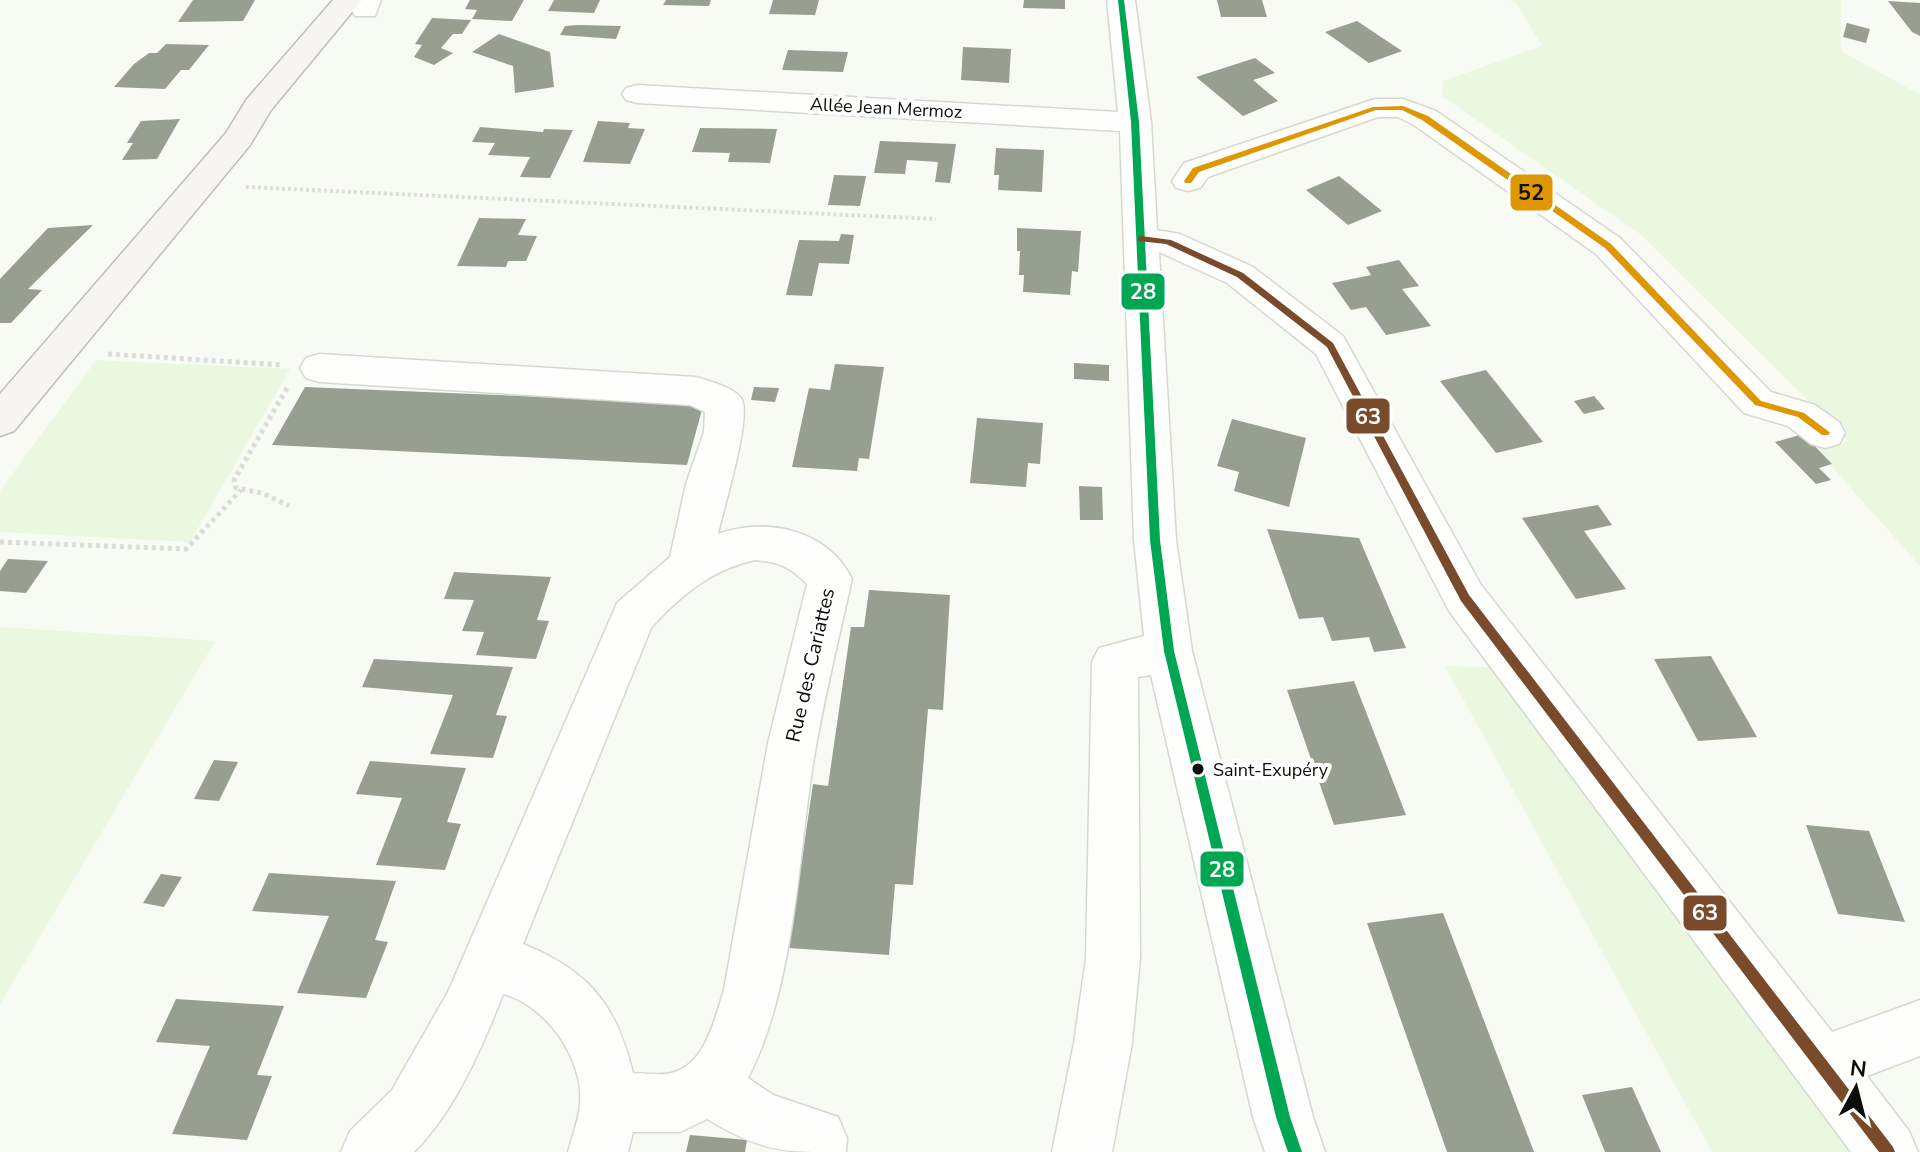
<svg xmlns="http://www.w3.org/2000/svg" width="1920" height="1152" font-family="'Nunito Sans',sans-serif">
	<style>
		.green { fill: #e9f8df }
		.building { fill: #979f90 }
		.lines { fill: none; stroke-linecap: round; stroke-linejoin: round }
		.minor-casing { stroke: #d4d9d0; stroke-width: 3 }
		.major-casing { stroke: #c2bcbb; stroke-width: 3 }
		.path-far1 { stroke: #dcddda; stroke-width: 4; stroke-dasharray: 3 3; stroke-linecap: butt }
		.path { stroke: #dcddda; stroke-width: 5; stroke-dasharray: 4 4; stroke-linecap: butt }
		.minor { fill: #fefefd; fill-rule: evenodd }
		.major { fill: #f7f4f4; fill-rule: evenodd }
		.bus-1-casing { stroke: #fff; stroke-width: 6 }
		.bus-2-casing { stroke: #fff; stroke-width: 6 }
		.bus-3-casing { stroke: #fff; stroke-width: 6 }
		.bus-1 { fill: #00a651; fill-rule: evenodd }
		.bus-2 { fill: #df9701; fill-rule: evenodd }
		.bus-3 { fill: #7a4b2a; fill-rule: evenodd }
		.bus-dot { fill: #090f06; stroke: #fff; stroke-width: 3 }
		.labels { text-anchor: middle; stroke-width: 8; stroke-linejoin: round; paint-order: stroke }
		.far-street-label { font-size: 18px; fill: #090f06; stroke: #fff }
		.bus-label { font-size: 18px; fill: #090f06; stroke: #fff; text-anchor: start }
		.street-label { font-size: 20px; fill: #090f06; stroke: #fff }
		.line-badge { stroke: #fff; stroke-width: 3 }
		.badge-label { font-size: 22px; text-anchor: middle; font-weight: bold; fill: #fff }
		.pale-badge-label { font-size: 22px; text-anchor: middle; font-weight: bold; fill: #111 }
	</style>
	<rect width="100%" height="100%" fill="#f7fbf4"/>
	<!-- green -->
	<g class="green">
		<polygon points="1509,0 1841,0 1841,51 1920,95 1920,566 1803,434 1818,449 1849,441 1653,247 1640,234 1442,96 1443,81 1542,46 1517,4"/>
		<polygon points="96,360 290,369 190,542 0,532 0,491"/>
		<polygon points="0,627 215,641 0,1004"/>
		<polygon points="1445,666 1498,667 1858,1152 1712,1152"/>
	</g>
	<!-- building -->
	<g class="building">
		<polygon points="193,0 255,0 243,21 178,22"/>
		<polygon points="470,0 524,0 512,21 472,19 477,10 465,9"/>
		<polygon points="554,0 600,0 594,13 548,11"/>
		<polygon points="666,0 711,0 709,6 663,5"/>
		<polygon points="773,0 819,0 815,15 769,14"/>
		<polygon points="1024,0 1065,0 1065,9 1023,8"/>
		<polygon points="1217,0 1262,0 1267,17 1221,17"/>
		<polygon points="1888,1 1920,3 1920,36 1912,32"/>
		<polygon points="432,18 471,20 462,34 453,34 441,48 453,53 434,65 414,57 422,45 415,44"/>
		<polygon points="1357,21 1402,51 1369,63 1325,32"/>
		<polygon points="1847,23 1870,29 1866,43 1843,37"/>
		<polygon points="565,26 578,25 621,26 616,39 560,35"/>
		<polygon points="499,34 550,52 554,87 515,93 513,66 472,52"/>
		<polygon points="166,44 209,45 189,70 181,70 165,89 114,87 134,64 149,53 157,53"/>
		<polygon points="963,47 1011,49 1009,83 961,80"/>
		<polygon points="788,50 848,52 843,72 782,70"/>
		<polygon points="1255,58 1275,73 1253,80 1278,101 1243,116 1196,77"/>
		<polygon points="180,119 157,159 122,160 133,143 127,143 141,121"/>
		<polygon points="598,121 630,123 628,128 645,129 630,164 583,162"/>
		<polygon points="480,127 543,132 544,129 573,130 550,178 520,177 530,157 488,155 495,143 472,142"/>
		<polygon points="700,128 777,129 770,163 728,162 730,153 692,152"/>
		<polygon points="880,141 956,144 950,183 935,182 938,162 907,160 905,174 874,173"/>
		<polygon points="996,148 1044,150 1042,192 998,190 999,175 994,175"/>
		<polygon points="834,175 866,176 860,206 828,205"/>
		<polygon points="1339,176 1382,211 1348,225 1306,190"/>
		<polygon points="479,218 526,219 518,235 537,236 526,261 508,261 506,267 457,266"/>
		<polygon points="93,225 28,289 42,290 11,323 0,323 0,279 48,228"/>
		<polygon points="1017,228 1081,231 1078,272 1072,271 1070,295 1023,292 1024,275 1019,275 1020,251 1017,251"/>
		<polygon points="841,234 854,235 849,264 819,263 812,296 786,295 799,240 839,241"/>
		<polygon points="1399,260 1419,286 1402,289 1431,326 1386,335 1366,307 1351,310 1332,283 1371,275 1366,267"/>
		<polygon points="1074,363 1109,365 1109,381 1074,379"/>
		<polygon points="835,364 884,367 869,459 859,458 857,471 792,467 809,388 830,390"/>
		<polygon points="1486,370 1543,442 1496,453 1440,381"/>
		<polygon points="305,387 570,398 703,406 687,465 272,445"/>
		<polygon points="754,387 779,388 775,402 751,400"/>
		<polygon points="1594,396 1605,409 1584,414 1574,401"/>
		<polygon points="977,418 1043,423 1040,464 1028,463 1026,487 970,483"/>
		<polygon points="1232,419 1306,438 1289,507 1234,491 1239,472 1217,466"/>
		<polygon points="1803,434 1832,464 1819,468 1831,480 1816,484 1775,442"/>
		<polygon points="1079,486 1102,487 1103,520 1080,520"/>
		<polygon points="1598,505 1612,525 1584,531 1626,589 1576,599 1522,518"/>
		<polygon points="1267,529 1359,538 1406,648 1374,652 1369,637 1332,641 1323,617 1299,619"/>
		<polygon points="8,559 48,561 26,593 0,591 0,571"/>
		<polygon points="454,572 551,577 537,620 549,621 536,659 476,655 484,632 462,631 474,600 444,599"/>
		<polygon points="869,590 950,595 943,710 928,709 913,885 895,884 889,955 789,948 813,784 828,786 851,627 864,627"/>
		<polygon points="1711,656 1757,737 1698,741 1654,659"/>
		<polygon points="374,659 513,667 496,715 507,716 493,758 430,754 453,695 362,687"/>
		<polygon points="1354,681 1406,815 1334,825 1287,690"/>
		<polygon points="214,760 238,762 219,801 194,799"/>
		<polygon points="370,761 466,768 447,822 461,824 445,870 376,865 402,798 356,794"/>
		<polygon points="1806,825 1869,831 1905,922 1838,914"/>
		<polygon points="269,873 396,881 375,940 388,942 366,998 297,993 329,916 252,911"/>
		<polygon points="161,874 182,877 164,907 143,903"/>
		<polygon points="1443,913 1534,1152 1447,1152 1367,923"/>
		<polygon points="176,999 284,1006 257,1075 272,1076 247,1140 172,1134 210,1046 156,1042"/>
		<polygon points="1632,1087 1661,1152 1605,1152 1582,1095"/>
		<polygon points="690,1135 747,1140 745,1152 686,1152"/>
	</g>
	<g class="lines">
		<!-- minor casing -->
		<g class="minor-casing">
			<g id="minor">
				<polygon points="353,0 381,0 375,16 355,16 351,10"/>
				<polygon points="1107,0 1135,0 1151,122 1157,230 1180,234 1253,267 1343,336 1481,585 1832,1032 1920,1000 1920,1056 1867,1076 1909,1131 1918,1152 1851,1152 1449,611 1316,354 1227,283 1159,252 1176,540 1192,651 1313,1117 1325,1152 1265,1152 1253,1117 1151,675 1138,677 1140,958 1132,1043 1112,1152 1052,1152 1074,1043 1086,958 1092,662 1099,648 1144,636 1134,540 1120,131 637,103 626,100 622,94 626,88 637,85 1118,112"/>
				<polygon points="1375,99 1403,99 1436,111 1620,238 1771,392 1815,405 1839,422 1845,433 1839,444 1825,448 1811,444 1788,426 1744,413 1596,254 1414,125 1398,117 1378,117 1208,177 1200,188 1188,191 1176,188 1172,181 1184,163"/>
				<path d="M319,354L696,377C709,381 733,387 741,398C753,415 723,509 718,534C767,517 827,529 852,579C838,642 822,706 812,770C798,866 793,991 748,1078L773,1095L838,1117L847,1138L846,1152C780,1152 763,1152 707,1119L680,1132H633L628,1152H568C572,1137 579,1119 580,1104C584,1059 546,1005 503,994C482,1048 455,1111 414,1152H341L350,1131L392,1090L448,992L617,603L670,557L686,484L704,432L705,412L690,405L319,382L306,378L300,368L306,358ZM755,560C779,562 790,567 807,584L768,743L724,990C715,1018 705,1066 671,1073C660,1076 644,1073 633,1073C616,1004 589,971 523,944L651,628C680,596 712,569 755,560Z"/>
			</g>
		</g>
		<!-- major casing -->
		<g class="major-casing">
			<polygon id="major" points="333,0 362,0 271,110 250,145 14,431 0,436 0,394 226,133 247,99"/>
		</g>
		<!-- path-far1 -->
		<polyline class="path-far1" points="246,187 936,219"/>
		<!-- path -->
		<g class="path">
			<polyline points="108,354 282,365"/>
			<polyline points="287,388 234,480 236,488 262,493 289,506"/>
			<polyline points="0,542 186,549 241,490"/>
		</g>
		<!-- minor -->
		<use href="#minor" class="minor"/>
		<!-- major -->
		<use href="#major" class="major"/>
		<!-- bus-1 casing -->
		<g class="bus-1-casing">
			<polygon id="bus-1" points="1118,0 1124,0 1139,122 1160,540 1174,651 1290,1117 1302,1152 1288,1152 1276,1117 1164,651 1150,540 1131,122"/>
		</g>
		<!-- bus-2 casing -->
		<g class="bus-2-casing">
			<polygon id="bus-2" points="1373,107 1403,106 1428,116 1611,244 1761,401 1804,413 1828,431 1830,433 1828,435 1822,435 1798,417 1755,405 1605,248 1422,120 1402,110 1376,110 1199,172 1191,183 1185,183 1184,181 1193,168"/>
		</g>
		<!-- bus-3 casing -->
		<g class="bus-3-casing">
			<polygon id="bus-3" points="1141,236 1171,240 1243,273 1333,343 1469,595 1893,1147 1895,1152 1879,1152 1461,601 1327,347 1237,277 1166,244 1138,241 1138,237"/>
		</g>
		<!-- bus-1 -->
		<use href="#bus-1" class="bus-1"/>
		<!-- bus-2 -->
		<use href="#bus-2" class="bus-2"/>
		<!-- bus-3 -->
		<use href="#bus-3" class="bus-3"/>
	</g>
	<!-- markers -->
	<circle class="bus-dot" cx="1198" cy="769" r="7"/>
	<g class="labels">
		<!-- far-street labels -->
		<g class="far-street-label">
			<text transform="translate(886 108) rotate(3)" y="6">Allée Jean Mermoz</text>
		</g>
		<!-- bus labels -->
		<g class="bus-label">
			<text x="1213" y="776">Saint-Exupéry</text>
		</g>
		<!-- street labels -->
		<g class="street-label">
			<text transform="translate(810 665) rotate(-77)" y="7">Rue des Cariattes</text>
		</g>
	</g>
	<g class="line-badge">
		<rect x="1509" y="173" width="45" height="39" rx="8" fill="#df9701"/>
		<rect x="1120" y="272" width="46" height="39" rx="8" fill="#00a651"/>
		<rect x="1345" y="397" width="46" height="38" rx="8" fill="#7a4b2a"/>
		<rect x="1199" y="850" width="46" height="38" rx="8" fill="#00a651"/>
		<rect x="1682" y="894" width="46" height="38" rx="8" fill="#7a4b2a"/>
	</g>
	<g class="badge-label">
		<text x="1143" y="299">28</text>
		<text x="1368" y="424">63</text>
		<text x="1222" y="877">28</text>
		<text x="1705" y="920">63</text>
	</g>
	<g class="pale-badge-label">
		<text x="1531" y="200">52</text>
	</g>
	<!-- north arrow -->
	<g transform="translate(1856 1088) rotate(7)" stroke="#ffffff" stroke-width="6" paint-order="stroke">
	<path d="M0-6L14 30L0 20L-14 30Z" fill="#090f06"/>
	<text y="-12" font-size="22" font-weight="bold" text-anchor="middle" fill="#090f06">N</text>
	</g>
</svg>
